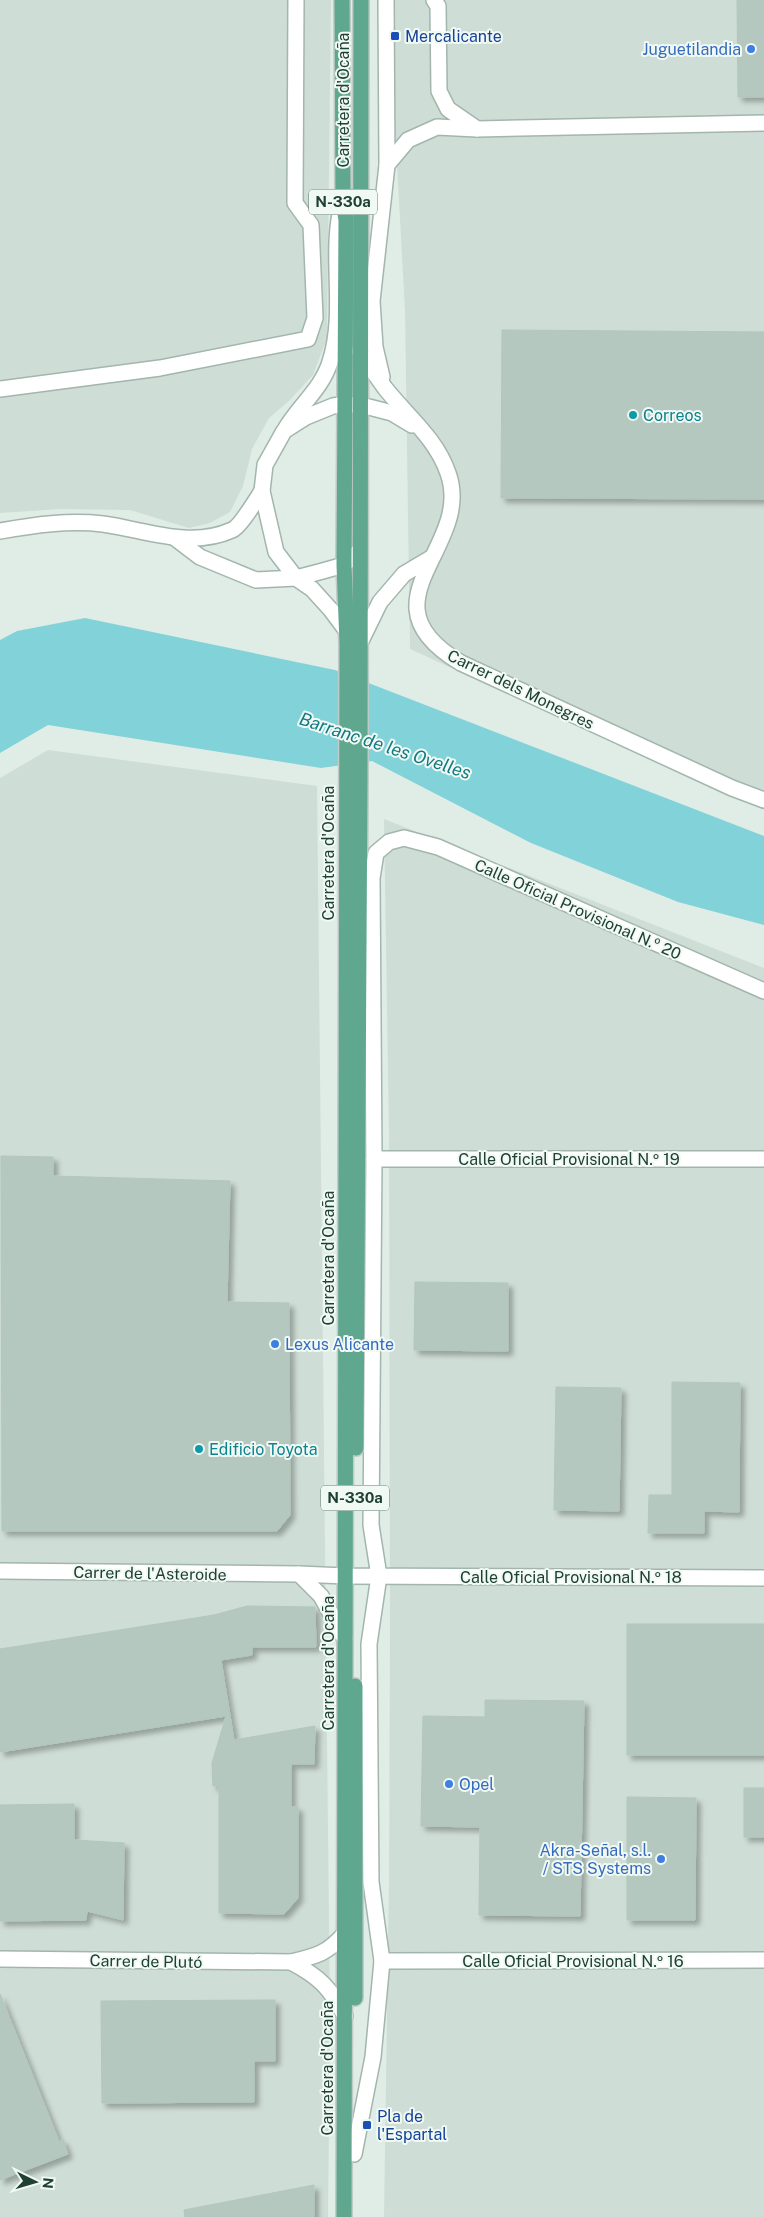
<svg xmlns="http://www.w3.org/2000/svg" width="764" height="2217" font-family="'Public Sans',sans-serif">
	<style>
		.built { fill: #ceddd5 }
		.water { fill: #81d3d9 }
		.building { fill: #b5c8bf; stroke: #b2c7bd; filter: url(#shadow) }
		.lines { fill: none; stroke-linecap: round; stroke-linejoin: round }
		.minor-casing { stroke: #a2b6ad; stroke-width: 18 }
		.major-casing { stroke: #c0cac6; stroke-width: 18 }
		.minor { stroke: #fff; stroke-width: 15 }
		.major { stroke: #5fa88f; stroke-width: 15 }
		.transit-dot { fill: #1a4fb4; stroke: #f1f9f4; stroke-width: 2 }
		.shop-dot { fill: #3f7fe0; stroke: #f1f9f4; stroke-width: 2 }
		.culture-dot { fill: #0f9aa8; stroke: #f1f9f4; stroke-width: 2 }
		.labels { text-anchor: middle; stroke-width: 4; stroke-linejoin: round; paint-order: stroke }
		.shield { fill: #f1f9f4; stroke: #5e786e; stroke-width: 1 }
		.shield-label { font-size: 15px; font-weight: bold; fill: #1f4034 }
		.transit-label { font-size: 16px; fill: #164399; stroke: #f1f9f4; text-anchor: start }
		.shop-label { font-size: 16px; fill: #366cbe; stroke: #f1f9f4; text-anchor: end }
		.street-label { font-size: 16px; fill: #1f4034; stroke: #f1f9f4 }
		.culture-label { font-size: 16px; fill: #0d838f; stroke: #f1f9f4; text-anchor: start }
		.water-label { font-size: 18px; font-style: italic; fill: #117a83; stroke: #f1f9f4 }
	</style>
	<defs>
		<filter id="shadow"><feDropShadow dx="4.5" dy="4.5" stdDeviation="2.5" flood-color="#0004"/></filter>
	</defs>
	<rect width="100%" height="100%" fill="#e0ede6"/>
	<!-- built -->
	<g class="built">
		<polygon points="0,0 331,0 327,338 313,375 290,400 269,418 252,449 243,486 230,512 210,523 189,528 130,510 61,509 0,513"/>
		<polygon points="388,0 764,0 764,810 410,649 405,310"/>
		<polygon points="48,750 317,786 330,2022 328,2217 0,2217 0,778"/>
		<polygon points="384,819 764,968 764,2217 384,2217 389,1883 390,1623 389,1132"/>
	</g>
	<!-- water -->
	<polygon class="water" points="85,618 335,670 764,836 764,925 678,902 531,843 372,761 321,768 48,725 0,753 0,640 17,631"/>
	<!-- building -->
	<g class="building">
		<polygon points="737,0 764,0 764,97 738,97"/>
		<polygon points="502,330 764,332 764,499 501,498"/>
		<polygon points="1,1156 53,1157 53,1176 230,1181 227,1302 289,1303 290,1515 277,1531 2,1531"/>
		<polygon points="415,1282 508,1283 508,1351 414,1350"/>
		<polygon points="672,1382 740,1383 739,1512 704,1511 704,1533 648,1533 649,1495 672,1495"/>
		<polygon points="556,1387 621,1388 619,1511 554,1510"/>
		<polygon points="247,1606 315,1607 316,1647 252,1647 252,1655 221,1660 234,1740 315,1726 314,1764 291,1764 291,1807 298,1807 298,1898 284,1914 219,1913 219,1786 213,1786 212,1763 226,1716 0,1752 0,1649 214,1615"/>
		<rect x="627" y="1624" width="137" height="131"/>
		<polygon points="485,1700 584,1701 580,1916 479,1915 480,1827 421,1826 423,1716 485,1717"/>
		<rect x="744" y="1788" width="20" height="49"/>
		<polygon points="627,1797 696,1798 695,1920 627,1920"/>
		<polygon points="74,1804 74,1840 124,1843 123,1920 87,1911 86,1920 0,1921 0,1805"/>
		<polygon points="0,1994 59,2141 63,2140 68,2154 0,2180"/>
		<polygon points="275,2000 275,2061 254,2061 254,2102 102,2103 101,2001"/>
		<polygon points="314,2185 314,2217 185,2217 184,2210"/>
	</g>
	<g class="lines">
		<!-- minor casing -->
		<g class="minor-casing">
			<g id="minor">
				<polyline points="477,129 764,123"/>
				<polyline points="387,165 408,140 437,127 477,129 448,109 439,91 438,6 434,0"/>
				<path d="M359,351C368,363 376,376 385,388C407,416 436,438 448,473C475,548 356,601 461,663L732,788L764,800"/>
				<polyline points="382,377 375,347 372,301 387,165 386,0"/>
				<polyline points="0,389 160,368 308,339 315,318 311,225 295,203 296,0"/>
				<path d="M286,428C300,405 322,388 330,362C347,309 328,253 343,201"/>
				<path d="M0,531C34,525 68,520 103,524C146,530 190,549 232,530C240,527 256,500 262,491"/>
				<polyline points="175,538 200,557 256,580 296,578 319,572 344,565 359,551"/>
				<polyline points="346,630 331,610 312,589 296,578 276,552 262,491 265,465 284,431 306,417 333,406 346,404 369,407 392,413 412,425"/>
				<polyline points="359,645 380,602 404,574 431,558"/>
				<polyline points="374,1159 764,1159"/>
				<polyline points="0,1571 299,1574 345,1576 764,1578"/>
				<polyline points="299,1574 321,1596 345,1639"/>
				<path d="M0,1959L291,1962C317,1956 328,1953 345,1933"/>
				<polyline points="382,1961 764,1960"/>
				<path d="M291,1962C320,1977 330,1988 345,2016"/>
				<polyline points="354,2154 373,2057 382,1961 371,1882 369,1644 379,1576 371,1525 374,1159 372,878 376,853 389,842 404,838 438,847 764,991"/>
			</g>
		</g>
		<!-- major casing -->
		<g class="major-casing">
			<g id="major">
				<polyline points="342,0 343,201 346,220 344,565 347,644 344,2217"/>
				<polyline points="356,1448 360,778 361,0"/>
				<polyline points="355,1998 355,1686"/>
			</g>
		</g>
		<!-- minor -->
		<use href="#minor" class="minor"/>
		<!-- major -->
		<use href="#major" class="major"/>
	</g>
	<!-- markers -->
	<g class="transit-dot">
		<rect x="390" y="31" width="10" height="10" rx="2.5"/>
		<rect x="362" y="2120" width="10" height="10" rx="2.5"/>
	</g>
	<g class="shop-dot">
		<circle cx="751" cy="49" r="5"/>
		<circle cx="275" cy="1344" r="5"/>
		<circle cx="449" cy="1784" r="5"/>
		<circle cx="661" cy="1859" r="5"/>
	</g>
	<g class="culture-dot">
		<circle cx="633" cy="415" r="5"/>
		<circle cx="199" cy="1449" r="5"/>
	</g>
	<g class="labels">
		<!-- shield labels -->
		<g class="shield">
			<rect x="309" y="189.5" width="68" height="25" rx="4"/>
			<rect x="321" y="1485.5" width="68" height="25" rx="4"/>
		</g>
		<g class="shield-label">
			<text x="343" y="207">N-330a</text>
			<text x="355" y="1503">N-330a</text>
		</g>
		<!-- transit labels -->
		<g class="transit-label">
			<text x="405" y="42">Mercalicante</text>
			<text x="377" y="2122">Pla de<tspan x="377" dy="18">l'Espartal</tspan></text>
		</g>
		<!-- shop labels -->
		<g class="shop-label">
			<text x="741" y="55">Juguetilandia</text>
			<text x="285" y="1350" text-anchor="start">Lexus Alicante</text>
			<text x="459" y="1790" text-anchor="start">Opel</text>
			<text x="651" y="1856">Akra-Señal, s.l.<tspan x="651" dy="18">/ STS Systems</tspan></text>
		</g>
		<!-- street labels -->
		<g class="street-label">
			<text transform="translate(343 100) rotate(-90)" y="6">Carretera d'Ocaña</text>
			<text transform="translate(521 689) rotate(26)" y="6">Carrer dels Monegres</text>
			<text transform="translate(328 853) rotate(-90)" y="6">Carretera d'Ocaña</text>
			<text transform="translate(578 909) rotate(24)" y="6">Calle Oficial Provisional N.º 20</text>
			<text x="569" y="1165">Calle Oficial Provisional N.º 19</text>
			<text transform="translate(328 1258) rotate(-90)" y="6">Carretera d'Ocaña</text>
			<text transform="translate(150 1573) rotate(1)" y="6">Carrer de l'Asteroide</text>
			<text x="571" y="1583">Calle Oficial Provisional N.º 18</text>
			<text transform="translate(328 1663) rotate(-90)" y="6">Carretera d'Ocaña</text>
			<text transform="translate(146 1961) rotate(1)" y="6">Carrer de Plutó</text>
			<text x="573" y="1967">Calle Oficial Provisional N.º 16</text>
			<text transform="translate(327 2068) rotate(-90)" y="6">Carretera d'Ocaña</text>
		</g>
		<!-- culture labels -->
		<g class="culture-label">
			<text x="643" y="421">Correos</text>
			<text x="209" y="1455">Edificio Toyota</text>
		</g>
		<!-- water labels -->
		<g class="water-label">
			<text transform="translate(385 746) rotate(18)" y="6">Barranc de les Ovelles</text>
		</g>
	</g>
	<!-- north arrow -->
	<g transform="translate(35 2182) rotate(95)" stroke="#f1f9f4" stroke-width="4" paint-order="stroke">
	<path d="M0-4L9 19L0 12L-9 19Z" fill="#1f4034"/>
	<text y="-8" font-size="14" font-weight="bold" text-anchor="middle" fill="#1f4034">N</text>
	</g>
</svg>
